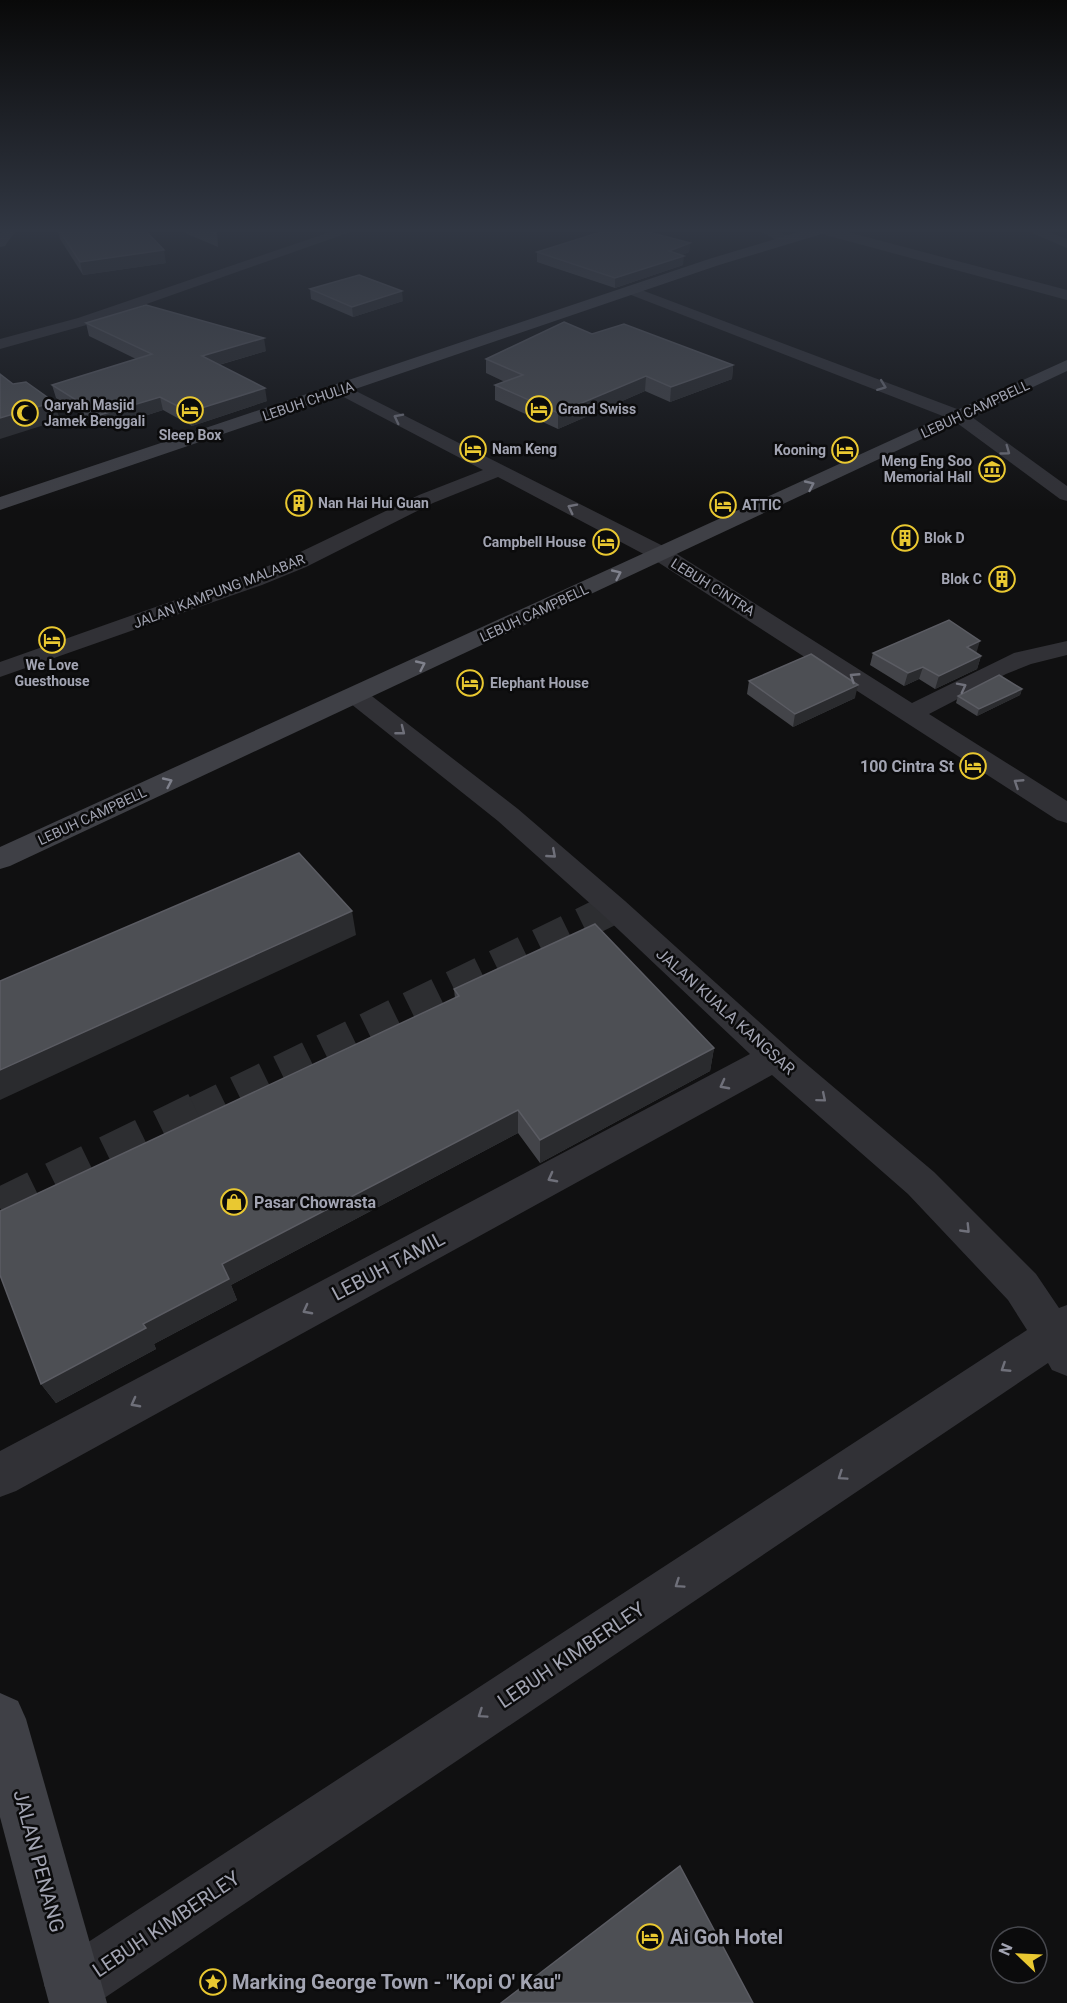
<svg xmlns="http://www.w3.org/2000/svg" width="1067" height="2003" font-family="Roboto,sans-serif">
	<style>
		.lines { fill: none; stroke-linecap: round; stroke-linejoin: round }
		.street-tunnel-far1 { stroke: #2d2e31; stroke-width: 32; stroke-dasharray: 32 16; stroke-linecap: butt }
		.street-tunnel { stroke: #2d2e31; stroke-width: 40; stroke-dasharray: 40 20; stroke-linecap: butt }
		.street { fill: #313136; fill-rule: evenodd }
		.secondary { fill: #3f4046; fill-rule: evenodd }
		.wall { fill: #434449 }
		.shaded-wall { fill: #2a2b2e }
		.building { fill: #4d4f54; stroke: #5b5c63; stroke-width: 1.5 }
		.oneway { stroke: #6f707a }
		.oneway2 { stroke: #7f818c }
		.labels { text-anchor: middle; stroke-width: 5; stroke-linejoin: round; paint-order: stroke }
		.far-street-label { font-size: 14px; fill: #a2a4b2; stroke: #0b0b0c }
		.far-poi-label { font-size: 14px; font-weight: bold; fill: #a2a4b2; stroke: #0b0b0c; text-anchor: start }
		.poi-label { font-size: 16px; font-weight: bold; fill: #a2a4b2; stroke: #0b0b0c; text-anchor: end }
		.street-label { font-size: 16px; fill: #a2a4b2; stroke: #0b0b0c }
		.near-street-label { font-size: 20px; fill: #a2a4b2; stroke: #0b0b0c }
		.near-poi-label { font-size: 20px; font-weight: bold; fill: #a2a4b2; stroke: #0b0b0c; text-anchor: start }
	</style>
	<rect width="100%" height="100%" fill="#101011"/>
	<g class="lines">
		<!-- street-tunnel-far1 -->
		<polyline class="street-tunnel-far1" points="194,1113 614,908"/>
		<!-- street-tunnel -->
		<polyline class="street-tunnel" points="0,1208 197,1112"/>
		<!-- street -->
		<g class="street">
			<polygon points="336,230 356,230 90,324 0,349 0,339 78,318"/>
			<polygon points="758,230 776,230 794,240 792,243 782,243"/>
			<polygon points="817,230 840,230 1067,290 1067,300 818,233"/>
			<polygon points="1025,230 1044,230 1067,239 1067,248"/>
			<polygon points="631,286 965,412 1067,486 1067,501 1060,499 953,420 626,293 624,290 626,287"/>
			<polygon points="342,384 669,549 912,703 1014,653 1067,641 1067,655 1031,664 1006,674 929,714 1067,801 1067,823 1057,820 653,559 498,477 433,503 306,567 262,585 0,677 0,662 246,575 290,557 419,495 483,470 336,393 333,389 336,385"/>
			<polygon points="355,687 364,690 518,809 625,901 798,1057 934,1172 1036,1274 1059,1308 1067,1305 1067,1376 1052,1370 1048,1363 97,2003 52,2003 44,1985 53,1965 1027,1330 1008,1300 908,1194 772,1075 16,1491 0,1497 0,1451 750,1054 603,915 498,821 346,700 342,695 346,690"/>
		</g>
		<!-- secondary -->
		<g class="secondary">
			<polygon points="3,230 16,230 5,246 0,247 0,234"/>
			<polygon points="805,230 826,230 825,233 719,265 0,510 0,497 709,259"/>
			<polygon points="1067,360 1067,371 10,866 0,869 0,847"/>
			<polygon points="0,1693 18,1701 26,1719 107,2003 49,2003 0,1817"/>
		</g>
	</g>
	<!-- wall -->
	<g class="wall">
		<polygon points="58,230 145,230 166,263 83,275 60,239"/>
		<polygon points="178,230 217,230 218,247"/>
		<polygon points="690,243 689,252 682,255 683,265 615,288 537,262 537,252"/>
		<polygon points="310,289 403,301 353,317 311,299"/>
		<polygon points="86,323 266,351 219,365 267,401 192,426 163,410 104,429 56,398 52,385 136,359 89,336"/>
		<polygon points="592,334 733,365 732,379 670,402 645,391 558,429 495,400 495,385 505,382 486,373 486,359"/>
		<polygon points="873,653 976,653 981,656 977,669 935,689 919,679 904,686 870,665"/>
		<polygon points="749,681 855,698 793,727 747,694"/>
		<polygon points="1022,689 1020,695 977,716 956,703 958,696"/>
		<polygon points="454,989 714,1048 710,1071 540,1163 518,1133 231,1285 237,1300 154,1344 156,1349 56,1403 41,1384 455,998"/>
	</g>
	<!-- shaded-wall -->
	<g class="shaded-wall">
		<polygon points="690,243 689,252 669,261 669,251"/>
		<polygon points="164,250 166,263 83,275 80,262"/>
		<polygon points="684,256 683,265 615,288 615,278"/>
		<polygon points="402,291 403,301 353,317 352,307"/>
		<polygon points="264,338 266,351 204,369 202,356"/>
		<polygon points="733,365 732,379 670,402 671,387"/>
		<polygon points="646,376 645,391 558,429 558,413"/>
		<polygon points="265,388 267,401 192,426 189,412"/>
		<polygon points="160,397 163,410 104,429 100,415"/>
		<polygon points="54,402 60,420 0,439 0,418"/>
		<polygon points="980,641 976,654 967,647"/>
		<polygon points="981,656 977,669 935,689 939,676"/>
		<polygon points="923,667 919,679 904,686 908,673"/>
		<polygon points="858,685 855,698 793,727 795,714"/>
		<polygon points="1022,689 1020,695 977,716 979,709"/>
		<polygon points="352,911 356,935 0,1100 0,1070"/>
		<polygon points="714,1048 710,1071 540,1163 540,1140"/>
		<polygon points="518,1110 518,1133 231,1285 237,1300 154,1344 156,1349 56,1403 41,1384 143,1324 222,1264"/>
	</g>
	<!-- building -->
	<g class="building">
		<polygon points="59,230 145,230 164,250 80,262"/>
		<polygon points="206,230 216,230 216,234"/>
		<polygon points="607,230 641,230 690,243 669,251 684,256 615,278 537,252"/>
		<polygon points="359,275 402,291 352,307 310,289"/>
		<polygon points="146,305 264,338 202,356 265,388 189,412 160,397 100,415 52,385 152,354 86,323"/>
		<polygon points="564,322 592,334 624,324 733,365 671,387 646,376 558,413 495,385 523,375 486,359"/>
		<polygon points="0,374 13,384 26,382 54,402 0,418"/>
		<polygon points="949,620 980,641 967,647 981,656 939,676 923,667 908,673 873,653"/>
		<polygon points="811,654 858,685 795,714 749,681"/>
		<polygon points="999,675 1022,689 979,709 958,696"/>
		<polygon points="299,853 352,911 0,1070 0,981"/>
		<polygon points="595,924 714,1048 540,1140 518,1110 222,1264 229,1279 143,1324 146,1328 41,1384 0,1275 0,1211 459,996 454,989"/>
		<polygon points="680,1866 753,2003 501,2003"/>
	</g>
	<!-- one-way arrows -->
	<defs><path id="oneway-chevron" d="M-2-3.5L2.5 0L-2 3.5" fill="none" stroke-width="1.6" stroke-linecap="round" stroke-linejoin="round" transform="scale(1.5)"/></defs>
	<g class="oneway">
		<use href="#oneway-chevron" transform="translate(882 386) rotate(21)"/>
		<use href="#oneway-chevron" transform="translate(398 418) rotate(-153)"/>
		<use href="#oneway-chevron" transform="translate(1006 451) rotate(36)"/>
		<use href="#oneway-chevron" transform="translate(572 508) rotate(-153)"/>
		<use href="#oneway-chevron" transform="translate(854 677) rotate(-147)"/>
		<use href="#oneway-chevron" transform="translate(962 687) rotate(-27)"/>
		<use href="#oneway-chevron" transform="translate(401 731) rotate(38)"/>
		<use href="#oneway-chevron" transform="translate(1018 783) rotate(-147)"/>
		<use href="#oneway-chevron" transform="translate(552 854) rotate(41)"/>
		<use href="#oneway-chevron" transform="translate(724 1085) rotate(152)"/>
		<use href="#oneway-chevron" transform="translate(822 1098) rotate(40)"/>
		<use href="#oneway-chevron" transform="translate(552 1178) rotate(152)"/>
		<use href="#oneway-chevron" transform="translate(966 1229) rotate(46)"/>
		<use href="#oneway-chevron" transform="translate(307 1310) rotate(152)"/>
		<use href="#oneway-chevron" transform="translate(1005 1368) rotate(147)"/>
		<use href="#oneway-chevron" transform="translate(135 1403) rotate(152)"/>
		<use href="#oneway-chevron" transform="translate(842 1476) rotate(146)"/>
		<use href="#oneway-chevron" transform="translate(679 1584) rotate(146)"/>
		<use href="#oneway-chevron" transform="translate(482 1714) rotate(146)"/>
	</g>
	<g class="oneway2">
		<use href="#oneway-chevron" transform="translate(810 485) rotate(-25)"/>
		<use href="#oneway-chevron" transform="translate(617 574) rotate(-25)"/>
		<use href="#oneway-chevron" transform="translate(421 665) rotate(-25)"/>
		<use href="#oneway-chevron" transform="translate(168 782) rotate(-25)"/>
	</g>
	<!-- sky -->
	<linearGradient id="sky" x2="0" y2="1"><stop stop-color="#090909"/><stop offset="0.45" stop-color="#313743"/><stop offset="1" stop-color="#313743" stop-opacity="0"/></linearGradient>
	<rect width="1067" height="511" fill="url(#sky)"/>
	<!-- icons -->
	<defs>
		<g id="hotel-ring" transform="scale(1.35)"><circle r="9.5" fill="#0b0b0c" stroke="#e9c831" stroke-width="1.5"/><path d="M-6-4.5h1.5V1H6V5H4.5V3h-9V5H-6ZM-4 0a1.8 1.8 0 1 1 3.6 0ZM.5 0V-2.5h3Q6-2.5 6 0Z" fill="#e9c831"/></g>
		<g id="mosque-ring" transform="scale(1.35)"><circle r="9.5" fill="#0b0b0c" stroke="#e9c831" stroke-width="1.5"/><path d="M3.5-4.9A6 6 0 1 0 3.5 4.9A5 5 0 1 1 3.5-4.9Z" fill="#e9c831"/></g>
		<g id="museum-ring" transform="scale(1.35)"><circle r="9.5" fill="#0b0b0c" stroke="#e9c831" stroke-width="1.5"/><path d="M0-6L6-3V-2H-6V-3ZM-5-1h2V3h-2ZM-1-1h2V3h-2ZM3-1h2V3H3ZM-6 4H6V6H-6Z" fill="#e9c831"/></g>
		<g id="building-ring" transform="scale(1.35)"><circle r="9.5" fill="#0b0b0c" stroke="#e9c831" stroke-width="1.5"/><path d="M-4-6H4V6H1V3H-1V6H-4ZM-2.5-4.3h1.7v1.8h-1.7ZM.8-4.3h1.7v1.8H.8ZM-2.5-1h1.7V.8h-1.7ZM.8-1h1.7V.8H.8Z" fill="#e9c831"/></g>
		<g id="shop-ring" transform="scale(1.35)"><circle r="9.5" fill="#0b0b0c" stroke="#e9c831" stroke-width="1.5"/><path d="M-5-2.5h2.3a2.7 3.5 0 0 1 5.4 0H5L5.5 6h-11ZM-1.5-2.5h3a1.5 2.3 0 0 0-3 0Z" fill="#e9c831"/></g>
		<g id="sight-ring" transform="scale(1.35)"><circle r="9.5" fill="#0b0b0c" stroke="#e9c831" stroke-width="1.5"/><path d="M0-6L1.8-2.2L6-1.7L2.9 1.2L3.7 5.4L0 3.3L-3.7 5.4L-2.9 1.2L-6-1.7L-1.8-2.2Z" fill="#e9c831"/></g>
	</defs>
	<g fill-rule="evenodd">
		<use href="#hotel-ring" x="539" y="409"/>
		<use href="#hotel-ring" x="190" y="410"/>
		<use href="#mosque-ring" x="25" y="413"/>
		<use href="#hotel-ring" x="473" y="449"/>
		<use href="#hotel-ring" x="845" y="450"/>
		<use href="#museum-ring" x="992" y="469"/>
		<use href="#building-ring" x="299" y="503"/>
		<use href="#hotel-ring" x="723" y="505"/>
		<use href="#building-ring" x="905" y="538"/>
		<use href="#hotel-ring" x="606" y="542"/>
		<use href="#building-ring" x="1002" y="579"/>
		<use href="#hotel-ring" x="52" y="640"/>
		<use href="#hotel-ring" x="470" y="683"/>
		<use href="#hotel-ring" x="973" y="766"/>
		<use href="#shop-ring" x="234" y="1202"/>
		<use href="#hotel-ring" x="650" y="1937"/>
		<use href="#sight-ring" x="213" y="1982"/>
	</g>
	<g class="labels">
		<!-- far-street labels -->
		<g class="far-street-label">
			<text transform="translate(308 401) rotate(-19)" y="5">LEBUH CHULIA</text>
			<text transform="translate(975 409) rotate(-25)" y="5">LEBUH CAMPBELL</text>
			<text transform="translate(713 587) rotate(32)" y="5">LEBUH CINTRA</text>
			<text transform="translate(219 591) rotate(-21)" y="5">JALAN KAMPUNG MALABAR</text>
			<text transform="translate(534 613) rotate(-25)" y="5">LEBUH CAMPBELL</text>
			<text transform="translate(92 816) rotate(-25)" y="5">LEBUH CAMPBELL</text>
		</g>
		<!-- far-poi labels -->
		<g class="far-poi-label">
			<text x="44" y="410">Qaryah Masjid<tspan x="44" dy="16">Jamek Benggali</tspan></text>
			<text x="558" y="414">Grand Swiss</text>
			<text x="190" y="440" text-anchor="middle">Sleep Box</text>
			<text x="492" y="454">Nam Keng</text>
			<text x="826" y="455" text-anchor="end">Kooning</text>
			<text x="972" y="466" text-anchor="end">Meng Eng Soo<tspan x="972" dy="16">Memorial Hall</tspan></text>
			<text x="318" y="508">Nan Hai Hui Guan</text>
			<text x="742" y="510">ATTIC</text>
			<text x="924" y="543">Blok D</text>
			<text x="586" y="547" text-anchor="end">Campbell House</text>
			<text x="982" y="584" text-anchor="end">Blok C</text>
			<text x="52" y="670" text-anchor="middle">We Love<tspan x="52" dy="16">Guesthouse</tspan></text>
			<text x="490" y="688">Elephant House</text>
		</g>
		<!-- poi labels -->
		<g class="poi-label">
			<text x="954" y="772">100 Cintra St</text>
			<text x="254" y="1208" text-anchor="start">Pasar Chowrasta</text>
		</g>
		<!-- street labels -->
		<g class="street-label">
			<text transform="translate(726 1011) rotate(42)" y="6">JALAN KUALA KANGSAR</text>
		</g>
		<!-- near-street labels -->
		<g class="near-street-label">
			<text transform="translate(388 1266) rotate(-28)" y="7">LEBUH TAMIL</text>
			<text transform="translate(571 1655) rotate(-34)" y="7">LEBUH KIMBERLEY</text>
			<text transform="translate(39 1861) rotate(75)" y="7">JALAN PENANG</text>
			<text transform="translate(166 1924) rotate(-34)" y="7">LEBUH KIMBERLEY</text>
		</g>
		<!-- near-poi labels -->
		<g class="near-poi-label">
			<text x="670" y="1944">Ai Goh Hotel</text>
			<text x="232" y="1989">Marking George Town - "Kopi O' Kau"</text>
		</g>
	</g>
	<!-- north arrow -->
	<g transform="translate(1019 1955) rotate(293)"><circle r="28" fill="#0b0b0c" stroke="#47484e" stroke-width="1.5"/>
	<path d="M0-4.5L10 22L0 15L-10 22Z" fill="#e9c831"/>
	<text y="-9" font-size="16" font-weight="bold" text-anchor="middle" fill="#a2a4b2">N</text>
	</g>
</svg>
